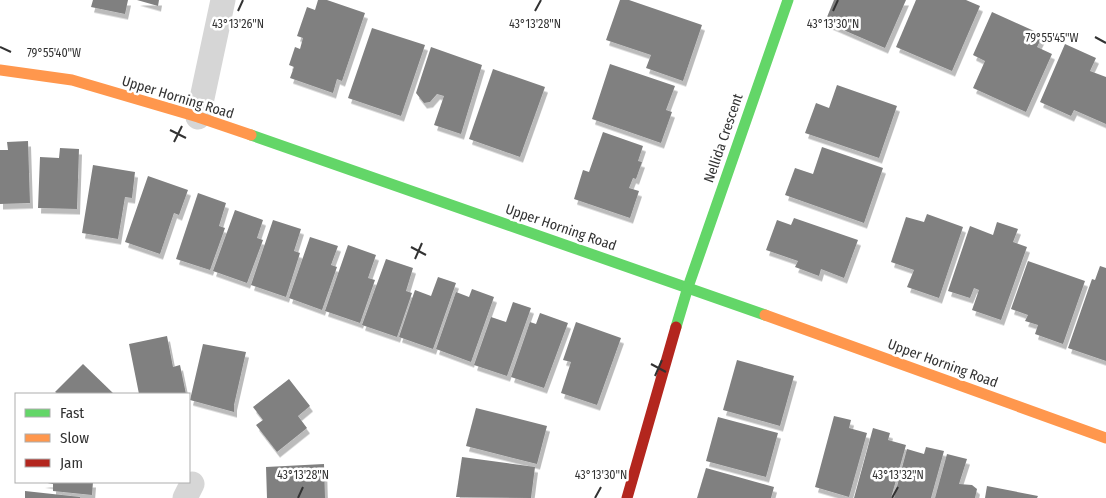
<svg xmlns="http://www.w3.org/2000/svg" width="1106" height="498" font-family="'Fira Sans Condensed',sans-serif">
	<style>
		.building { fill: #808080; filter: url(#shadow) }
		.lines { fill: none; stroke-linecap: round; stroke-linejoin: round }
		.street { stroke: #d6d6d6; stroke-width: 25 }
		.fast { stroke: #63d668; stroke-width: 11 }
		.slow { stroke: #ff974d; stroke-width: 11 }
		.jam { stroke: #b3261e; stroke-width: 11 }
		.ticks { fill: none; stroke: #323232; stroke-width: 2 }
		.labels { text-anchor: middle; stroke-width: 5; stroke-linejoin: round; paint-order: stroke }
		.street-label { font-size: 14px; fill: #323232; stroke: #fff }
		.ticks-label { font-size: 12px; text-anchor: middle; fill: #323232; stroke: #fff; stroke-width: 5; stroke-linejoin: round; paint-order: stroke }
	</style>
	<defs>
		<filter id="shadow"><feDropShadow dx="3" dy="5.5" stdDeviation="0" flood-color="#0004"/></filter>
	</defs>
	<rect width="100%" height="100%" fill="#fff"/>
	<!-- building -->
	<g class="building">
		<polygon points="93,0 128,0 125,14 91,7"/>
		<polygon points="137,0 159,0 158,6"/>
		<polygon points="318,0 327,0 365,13 342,81 337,79 333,93 290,78 294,67 289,65 295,47 300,49 303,38 297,36 307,7 315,10"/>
		<polygon points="620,0 629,0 702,25 683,81 646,68 651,55 606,40"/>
		<polygon points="834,0 906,0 885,48 825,22"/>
		<polygon points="916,0 966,0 980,6 952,71 896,47"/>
		<polygon points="992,12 1043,35 1037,47 1052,54 1026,112 973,88 985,61 973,55"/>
		<polygon points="372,28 425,45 401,116 348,98"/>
		<polygon points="1065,44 1096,58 1090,71 1106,77 1106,124 1074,110 1071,116 1040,102"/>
		<polygon points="431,47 482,65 461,134 434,125 444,96 437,94 430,102 424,103 416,93"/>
		<polygon points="610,64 675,86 666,110 672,112 661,143 592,119"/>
		<polygon points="493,69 545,87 520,157 469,139"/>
		<polygon points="837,85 897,106 879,158 805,133 816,103 829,108"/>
		<polygon points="603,132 643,146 638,161 642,162 636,179 633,178 629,188 639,191 630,218 574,199 583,170 589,172"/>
		<polygon points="28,141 30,203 0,204 0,150 8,150 7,142"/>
		<polygon points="822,147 883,168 864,223 785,195 795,168 813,174"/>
		<polygon points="60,148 79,149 77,209 38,208 40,157 59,158"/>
		<polygon points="93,165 135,172 132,198 125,197 118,239 82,233"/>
		<polygon points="148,176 188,190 179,215 174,213 160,254 125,242"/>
		<polygon points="198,193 226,203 219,226 225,228 210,270 176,259"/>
		<polygon points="235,210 263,220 257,238 263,240 247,283 213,271"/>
		<polygon points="927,214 963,227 939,298 907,287 914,270 891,262 906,217 924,222"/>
		<polygon points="794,218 858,240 844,278 821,269 819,276 795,267 798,261 766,250 777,220 791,225"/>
		<polygon points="273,220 301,229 294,251 300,253 286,297 251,285"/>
		<polygon points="997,222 1018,229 1013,242 1027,247 1001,320 972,310 979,290 974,288 970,298 948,291 970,226 993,235"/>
		<polygon points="310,237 338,246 331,265 337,267 322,310 289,298"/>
		<polygon points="348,245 376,255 368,278 375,280 360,323 325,311"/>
		<polygon points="386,259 413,268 406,291 412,293 397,337 362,325"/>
		<polygon points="1028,261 1085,281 1063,344 1035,334 1038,325 1025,321 1028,315 1011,309"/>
		<polygon points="1100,266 1106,268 1106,361 1068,348 1092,279 1095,280"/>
		<polygon points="438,277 456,283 433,349 399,337 415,290 431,296"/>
		<polygon points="472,289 494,297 471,362 436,349 456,292 469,297"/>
		<polygon points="513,302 531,308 507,376 474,365 491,317 506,322"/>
		<polygon points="540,313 568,323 544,388 511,377 530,322 536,324"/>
		<polygon points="576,322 621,338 597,405 561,393 571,362 563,360"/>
		<polygon points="167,336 173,367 180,365 186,394 139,394 129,344"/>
		<polygon points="203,344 246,352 234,405 234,412 190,400"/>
		<polygon points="737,360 794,376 780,426 723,410"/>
		<polygon points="83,364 114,394 58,394 55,392"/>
		<polygon points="289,379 310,406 298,416 307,428 277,452 256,425 263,420 253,407"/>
		<polygon points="476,408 547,426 537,464 466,446"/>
		<polygon points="834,416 851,420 849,428 867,433 849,497 815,487"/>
		<polygon points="718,417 778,433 766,477 706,461"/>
		<polygon points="873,428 890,433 888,440 906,445 891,498 854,498"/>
		<polygon points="926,447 944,451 931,498 894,498 907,449 924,454"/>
		<polygon points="947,454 967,459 959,484 972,485 977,489 975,498 935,498"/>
		<polygon points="462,457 535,467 531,498 456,497"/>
		<polygon points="324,464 325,498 267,498 266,467"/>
		<polygon points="706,468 774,487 771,498 697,498"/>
		<polygon points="42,482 93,482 92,495 53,491 53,484"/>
		<polygon points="987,486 1038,496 1037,498 985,498"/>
		<polygon points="25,491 80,497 80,498 25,498"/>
	</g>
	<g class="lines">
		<!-- street -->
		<g class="street">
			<polyline points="198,117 223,0"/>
			<polyline points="185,498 192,484"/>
		</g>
		<!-- fast -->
		<g class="fast">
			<polyline points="251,135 765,315"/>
			<polyline points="676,327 688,287 788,0"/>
		</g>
		<!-- slow -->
		<g class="slow">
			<polyline points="0,70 72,80 198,117 251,135"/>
			<polyline points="765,315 1106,438"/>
		</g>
		<!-- jam -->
		<polyline class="jam" points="627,498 676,327"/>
	</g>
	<!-- ticks -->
	<path class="ticks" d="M238,11L243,0M535,11L541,0M833,11L838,0M1095,37L1106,43M0,47L11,52M170,130L186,138M174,142L182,126M411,247L426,255M415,259L422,243M651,364L666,372M655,376L662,360M298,498L303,487M595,498L601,487M892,498L898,487"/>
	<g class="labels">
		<!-- street labels -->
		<g class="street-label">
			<text transform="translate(178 97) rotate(17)" y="5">Upper Horning Road</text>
			<text transform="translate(723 138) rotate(-71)" y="5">Nellida Crescent</text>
			<text transform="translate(561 227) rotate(19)" y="5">Upper Horning Road</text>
			<text transform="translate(943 363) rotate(20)" y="5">Upper Horning Road</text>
		</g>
	</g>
	<g class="ticks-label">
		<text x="238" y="28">43°13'26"N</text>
		<text x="535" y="28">43°13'28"N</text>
		<text x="833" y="28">43°13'30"N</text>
		<text x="1052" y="42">79°55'45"W</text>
		<text x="54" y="57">79°55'40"W</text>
		<text x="303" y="479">43°13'28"N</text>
		<text x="601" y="479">43°13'30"N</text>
		<text x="898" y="479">43°13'32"N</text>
	</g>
	<!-- legend -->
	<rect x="15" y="393" width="175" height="90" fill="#ffffff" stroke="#adadad"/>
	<rect x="25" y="409" width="25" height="8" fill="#63d668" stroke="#adadad"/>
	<text x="60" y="418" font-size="15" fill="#323232">Fast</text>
	<rect x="25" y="434" width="25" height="8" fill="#ff974d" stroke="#adadad"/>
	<text x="60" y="443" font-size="15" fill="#323232">Slow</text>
	<rect x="25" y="459" width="25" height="8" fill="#b3261e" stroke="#adadad"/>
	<text x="60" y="468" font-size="15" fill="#323232">Jam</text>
</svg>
